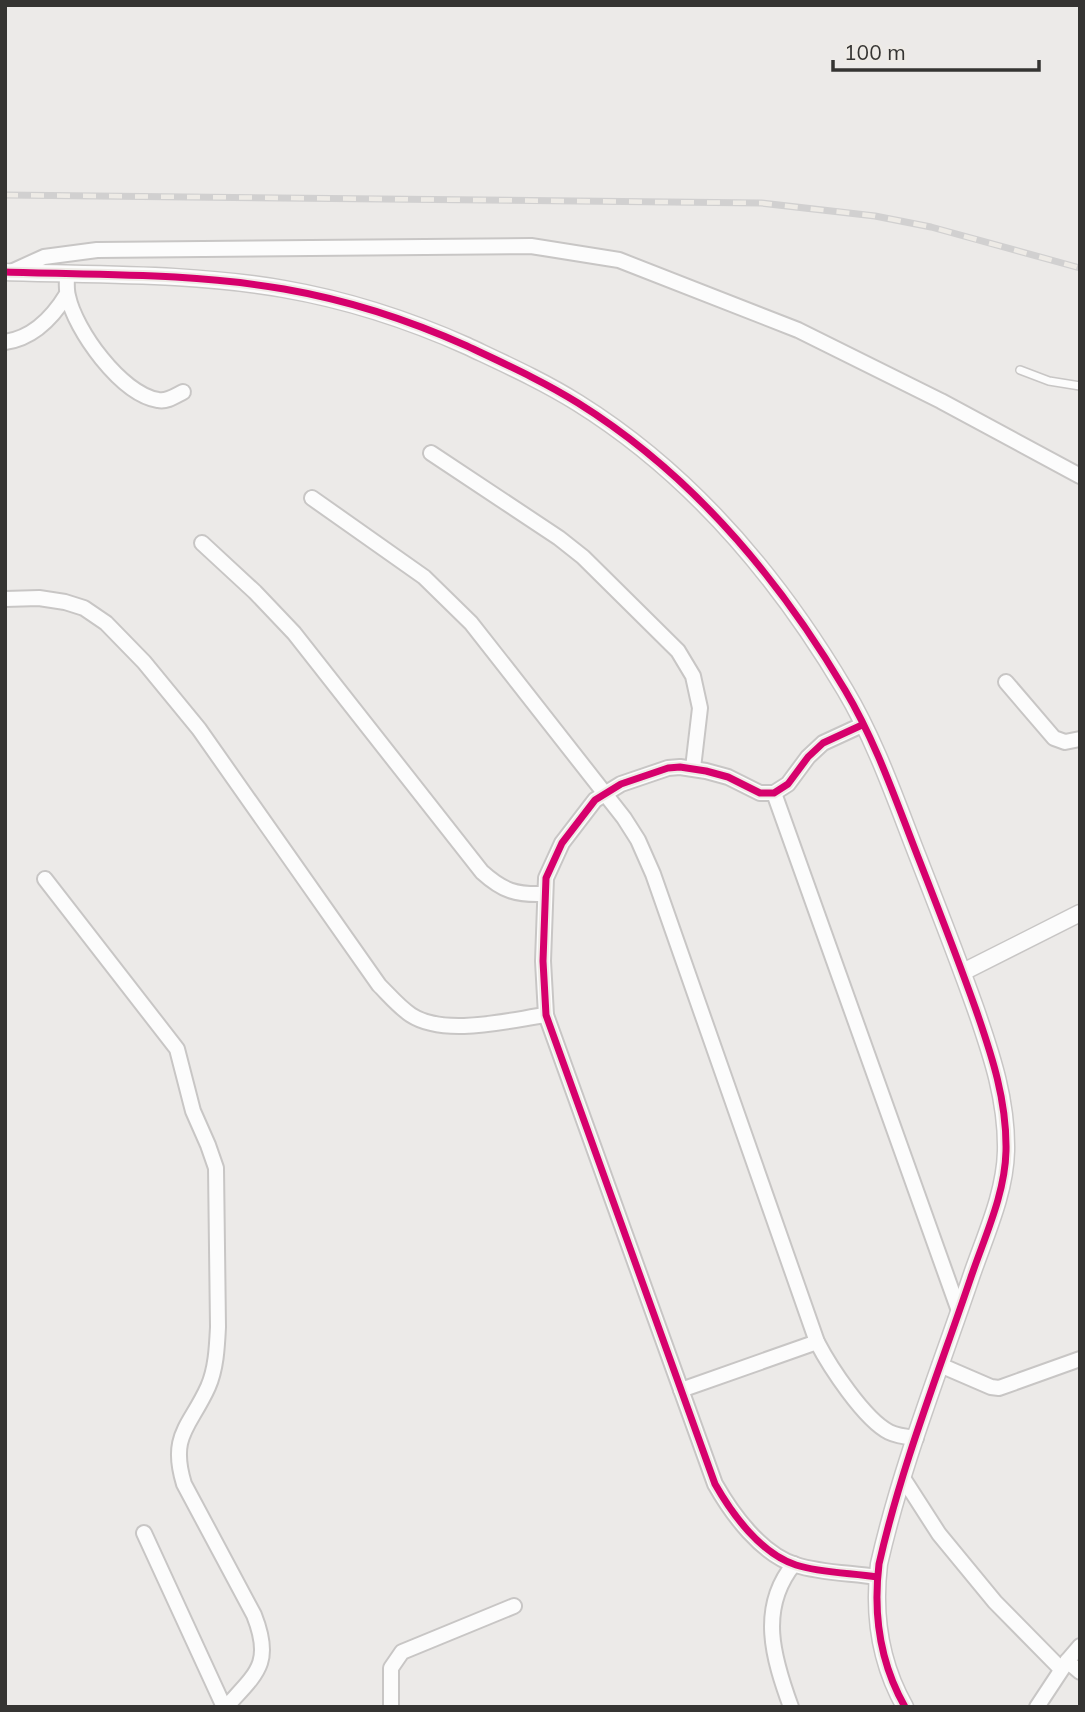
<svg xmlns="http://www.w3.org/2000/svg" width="1085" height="1712" font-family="Mulish,sans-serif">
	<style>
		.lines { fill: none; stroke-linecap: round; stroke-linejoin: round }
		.service-casing { stroke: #c8c6c5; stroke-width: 10 }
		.minor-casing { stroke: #c8c6c5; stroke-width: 18 }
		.tertiary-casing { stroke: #c8c6c5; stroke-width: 19 }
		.service { stroke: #fcfcfc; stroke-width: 7 }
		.minor { stroke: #fcfcfc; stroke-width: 14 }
		.tertiary { stroke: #fcfcfc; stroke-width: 16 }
		.rail-casing { stroke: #d1d0d0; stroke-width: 7 }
		.rail { stroke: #eeebe6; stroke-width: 4.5; stroke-dasharray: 13; stroke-linecap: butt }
		.cycleway-casing { stroke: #eeebe6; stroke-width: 11 }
		.cycleway { stroke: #d6006c; stroke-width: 7 }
	</style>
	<rect width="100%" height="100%" fill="#eceae8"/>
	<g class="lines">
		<!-- service casing -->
		<g class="service-casing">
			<polyline id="service" points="1020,370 1049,381 1080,386"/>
		</g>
		<!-- minor casing -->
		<g class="minor-casing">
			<g id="minor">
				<polyline points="11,272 44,257 97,250 531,246 619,260 798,330 941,401 1080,476"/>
				<path d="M67,274C67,281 66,289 68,296C75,330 121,394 158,400C167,402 175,396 183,392"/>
				<path d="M5,342C34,338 53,317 67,294"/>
				<polyline points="431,453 559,538 583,557 678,651 693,676 700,708 693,768"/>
				<path d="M312,498L424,577L471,623L624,818L638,840L653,874L817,1342C830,1367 864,1419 889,1432C897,1436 907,1437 916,1438"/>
				<path d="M202,543L255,592L294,633L482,872C503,891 516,895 544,894"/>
				<path d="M5,599L39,598L65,602L84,608L106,623L144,662L199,729L379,985C389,995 399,1007 411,1015C445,1037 509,1020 546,1015"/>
				<polyline points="1006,682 1054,738 1065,742 1080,739"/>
				<path d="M862,725L823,743L808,757L788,784L774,793H760L728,777L706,771L680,767L668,768L621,784L595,800L562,843L546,878L543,961L546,1015L715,1484C732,1514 761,1554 796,1565C821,1573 851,1573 877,1577"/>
				<polyline points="774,793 959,1311"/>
				<path d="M45,879L177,1049L193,1111L208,1145L216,1168L218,1327C217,1347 216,1369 208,1387C190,1427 169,1435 184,1484L254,1615C273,1663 257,1673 226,1707"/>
				<polyline points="940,1365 991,1387 999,1388 1080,1359"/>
				<polyline points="681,1390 817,1342"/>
				<polyline points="903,1478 939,1534 995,1602 1061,1669"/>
				<polyline points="144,1533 224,1707"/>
				<polyline points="1067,1661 1080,1672"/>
				<polyline points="391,1707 391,1668 402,1652 514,1606"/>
				<path d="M791,1707C773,1658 758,1608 794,1564"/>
				<polyline points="1037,1707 1068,1660 1080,1646"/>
			</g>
		</g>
		<!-- tertiary casing -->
		<g class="tertiary-casing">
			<g id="tertiary">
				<path d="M5,272C98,275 192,273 284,289C347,300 409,320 467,346C505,364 543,381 578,403C690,473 778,577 845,690C876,742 896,801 918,857C938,908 958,959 976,1010C992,1056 1007,1101 1006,1151C1005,1195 984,1238 970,1280C938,1374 901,1467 879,1564C873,1614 880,1663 905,1707"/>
				<polyline points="963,972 1080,913"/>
			</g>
		</g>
		<!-- service -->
		<use href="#service" class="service"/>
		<!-- minor -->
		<use href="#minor" class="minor"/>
		<!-- tertiary -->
		<use href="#tertiary" class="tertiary"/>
		<!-- rail casing -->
		<g class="rail-casing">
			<polyline id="rail" points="5,195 761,203 875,216 931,227 1080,268"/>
		</g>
		<!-- rail -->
		<use href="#rail" class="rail"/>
		<!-- cycleway casing -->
		<g class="cycleway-casing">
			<g id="cycleway">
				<path d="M5,272C98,275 192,273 284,289C347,300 409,320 467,346C505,364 543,381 578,403C690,473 778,577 845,690C876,742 896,801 918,857C938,908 958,959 976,1010C992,1056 1007,1101 1006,1151C1005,1195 984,1238 970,1280C938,1374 901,1467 879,1564C873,1614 880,1663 905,1707"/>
				<path d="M862,725L823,743L808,757L788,784L774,793H760L728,777L706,771L680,767L668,768L621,784L595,800L562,843L546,878L543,961L546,1015L715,1484C732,1514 761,1554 796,1565C821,1573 851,1573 877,1577"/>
			</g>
		</g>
		<!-- cycleway -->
		<use href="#cycleway" class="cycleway"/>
	</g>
	<!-- border -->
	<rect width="1085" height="1712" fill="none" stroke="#353432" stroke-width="14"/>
	<!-- scale -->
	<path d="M833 60v10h206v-10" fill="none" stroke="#353432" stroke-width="3.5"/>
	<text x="844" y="60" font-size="21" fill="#353432" stroke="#eeebe6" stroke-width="5" paint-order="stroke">100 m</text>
</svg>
